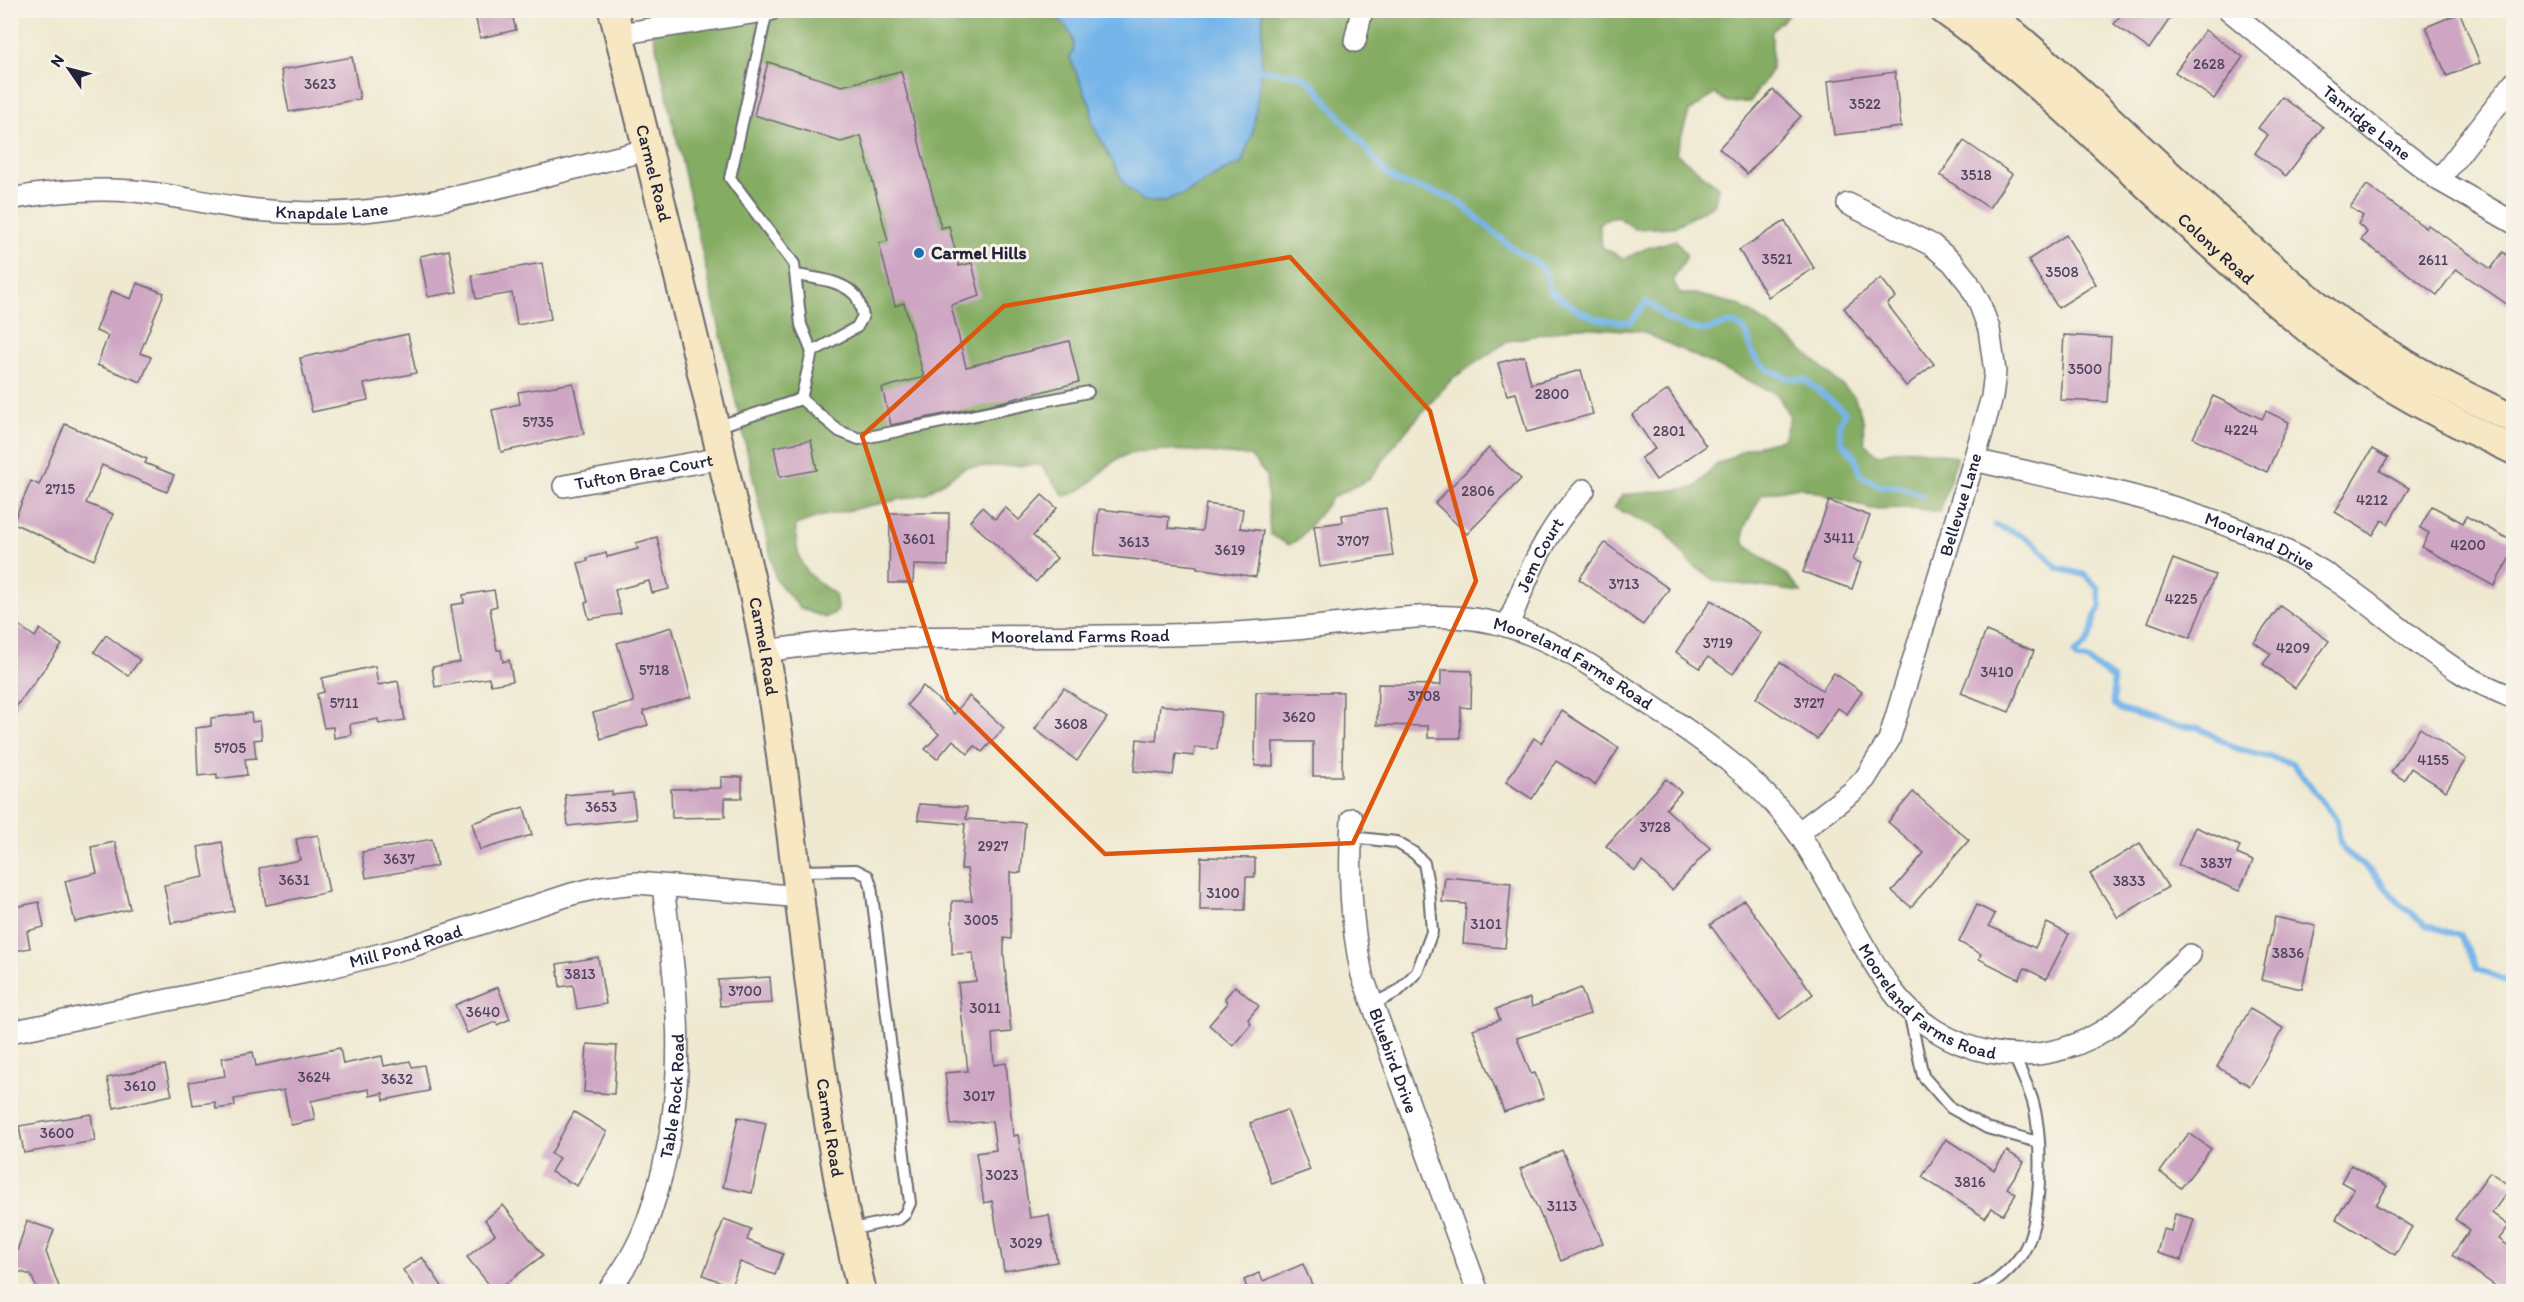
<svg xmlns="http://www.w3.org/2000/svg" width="2524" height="1302" font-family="Itim,sans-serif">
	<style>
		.forest { fill: #84ac62; stroke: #53674e; stroke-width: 1.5 }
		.water { fill: #76b5e9; stroke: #4c6c92; stroke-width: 1.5 }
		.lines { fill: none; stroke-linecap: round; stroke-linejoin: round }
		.stream { stroke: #76b5e9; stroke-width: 6 }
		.building { fill: #cea6c3 }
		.service-casing { stroke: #6a6870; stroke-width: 14 }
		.minor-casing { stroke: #6a6870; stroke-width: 24 }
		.secondary-casing { stroke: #6a6870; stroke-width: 32 }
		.service { stroke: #fff; stroke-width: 10 }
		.minor { stroke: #fff; stroke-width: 21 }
		.secondary { stroke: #f7e8c3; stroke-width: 28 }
		.marked { fill: none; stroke: #de560e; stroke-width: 4.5; stroke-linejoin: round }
		.poi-dot { fill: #1f6fb2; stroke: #f7f3e8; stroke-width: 2 }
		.labels { text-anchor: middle; stroke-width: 6; stroke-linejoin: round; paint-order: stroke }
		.number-label { font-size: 15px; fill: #4d435d }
		.street-label { font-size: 18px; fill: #22223b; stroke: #f7f3e8 }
		.poi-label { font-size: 18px; font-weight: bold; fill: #22223b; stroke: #f7f3e8; text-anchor: start }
	</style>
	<rect width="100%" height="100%" fill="#f7f3e8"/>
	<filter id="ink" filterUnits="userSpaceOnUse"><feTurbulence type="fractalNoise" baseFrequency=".0167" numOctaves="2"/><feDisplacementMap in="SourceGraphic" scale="12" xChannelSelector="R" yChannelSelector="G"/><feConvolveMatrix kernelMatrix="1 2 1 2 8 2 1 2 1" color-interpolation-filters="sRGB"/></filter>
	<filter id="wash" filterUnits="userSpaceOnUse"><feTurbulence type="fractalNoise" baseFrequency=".008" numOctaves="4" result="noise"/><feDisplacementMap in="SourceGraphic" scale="24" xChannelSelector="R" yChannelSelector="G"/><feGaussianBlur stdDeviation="1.35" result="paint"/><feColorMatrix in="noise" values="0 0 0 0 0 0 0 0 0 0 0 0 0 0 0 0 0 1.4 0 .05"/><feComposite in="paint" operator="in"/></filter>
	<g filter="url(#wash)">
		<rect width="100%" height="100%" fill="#efe9d1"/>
		<!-- forest -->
		<path class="forest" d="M1632,10L1651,12L1664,10L1793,11L1772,31V69L1750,102L1729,103L1715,94L1689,112L1676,153L1718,187L1715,204L1674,227L1635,229L1616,216L1599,223L1602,247L1624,259L1647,248L1676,240L1687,256L1673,280L1680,294H1696L1739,305L1792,341L1854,396L1863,420L1864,443L1878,455C1904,444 1931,452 1957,457L1940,512L1912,508L1872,509L1799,487L1762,494L1744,528V544L1788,576L1801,592L1715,581L1690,563L1665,531L1614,508L1622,495L1694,488L1716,465L1748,448L1783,439L1790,417L1777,394L1641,331L1576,327L1508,341L1452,379L1398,440L1370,479L1333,497L1300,538L1289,545L1270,534L1266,475L1250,456C1217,454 1144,442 1116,460C1095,474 1091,490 1064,496L1041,465L966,467L925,494L818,517L796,525C795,565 804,573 835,594L838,611L825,618L800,608L776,580L648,11H1056L1057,18C1069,27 1080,44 1070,58L1091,107L1092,123L1143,201L1164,202L1176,196H1182L1223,171L1242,164L1261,70L1263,11Z"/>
		<!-- water -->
		<path class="water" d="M1056,11H1263L1261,70L1253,131L1241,164L1223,171L1182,196H1176L1164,202L1143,201L1125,185L1092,123L1091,107L1070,58C1080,44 1069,27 1057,18Z"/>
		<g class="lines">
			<!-- stream -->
			<g class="stream">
				<path d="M1256,66L1261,70L1299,75L1312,83L1386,173L1398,182L1446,196L1461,204L1511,247L1541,266L1547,275L1549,290C1577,311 1595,324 1631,322L1646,302C1657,306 1659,313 1668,319C1676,323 1690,328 1699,330C1713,333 1725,318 1739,326C1750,332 1748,345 1753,354C1762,370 1789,381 1805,380L1845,412L1839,425L1841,441L1854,456L1861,475L1879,486L1900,487L1922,495"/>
				<path d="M1995,525L2023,536L2037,545L2057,568L2085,575L2098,588L2101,606C2085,627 2102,635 2074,654L2077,659L2087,660L2113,679L2114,705L2121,710L2172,725L2199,728L2235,748L2292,763L2337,820L2340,843L2345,851L2371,871L2401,905L2426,925L2461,936L2477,969L2514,984"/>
			</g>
		</g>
		<g id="blocks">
			<!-- building -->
			<g class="building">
				<polygon points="474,10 511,10 516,30 480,38"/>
				<polygon points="2124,10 2176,10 2149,49 2114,24"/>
				<polygon points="2460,13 2480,63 2447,76 2426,27"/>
				<polygon points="2205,30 2243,57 2214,99 2175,72"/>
				<polygon points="352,57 360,99 289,112 281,70"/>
				<polygon points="768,62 842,86 901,71 941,228 949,226 959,266 972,263 980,296 951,305 966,367 1069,341 1079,382 1002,402 891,425 882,388 924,377 904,303 895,306 879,243 888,241 861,136 841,142 754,115"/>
				<polygon points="1895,72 1901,127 1834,135 1828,81"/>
				<polygon points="1773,90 1801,116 1747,174 1719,148"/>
				<polygon points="2282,97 2323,127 2286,176 2255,153 2268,135 2258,128"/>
				<polygon points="1964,141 2012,174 1989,208 1940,175"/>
				<polygon points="2367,185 2426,228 2428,225 2491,269 2503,252 2514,259 2514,309 2456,269 2437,295 2361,240 2367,232 2358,224 2363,216 2350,207"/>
				<polygon points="1785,221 1814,268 1768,297 1739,250"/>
				<polygon points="2066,235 2096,284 2058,308 2028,260"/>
				<polygon points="449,250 457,292 428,297 420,256"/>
				<polygon points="542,263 551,319 517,325 512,293 476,299 472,275"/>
				<polygon points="1881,278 1896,297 1887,304 1934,364 1906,386 1844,308"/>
				<polygon points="137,283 164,293 140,353 151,357 141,382 97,365 108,336 96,331 111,291 131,299"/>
				<polygon points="408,334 416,373 364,384 368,400 312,412 300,358"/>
				<polygon points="2064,335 2111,338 2107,402 2060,400"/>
				<polygon points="1524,356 1531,384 1581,370 1593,414 1527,432 1516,393 1507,395 1498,363"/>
				<polygon points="573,383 584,434 501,452 492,410 520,404 518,392"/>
				<polygon points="1668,390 1706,446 1656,480 1641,458 1655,449 1632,415"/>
				<polygon points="2213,396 2262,419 2266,411 2289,422 2267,472 2193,438"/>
				<polygon points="65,424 147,459 145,463 174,475 167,492 102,465 86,503 113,514 94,560 13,523 31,481 39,485"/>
				<polygon points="811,440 817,470 780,477 774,447"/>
				<polygon points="1489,448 1521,479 1467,534 1435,503"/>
				<polygon points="2372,449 2388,458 2380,471 2409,488 2388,524 2382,520 2373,535 2335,512"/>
				<polygon points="1042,495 1057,508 1033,536 1057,558 1036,582 970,521 982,507 995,519 1005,507 1019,520"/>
				<polygon points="1829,501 1870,516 1853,560 1861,563 1852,589 1803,572"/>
				<polygon points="1206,504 1243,509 1240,528 1263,531 1256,577 1197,568 1197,566 1094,555 1099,509 1169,517 1168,528 1202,531"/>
				<polygon points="2432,506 2463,523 2466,516 2514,542 2514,550 2494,586 2422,547 2429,533 2420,528"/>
				<polygon points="1386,508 1393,556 1320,567 1314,526 1343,522 1342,515"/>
				<polygon points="890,513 949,513 948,566 914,565 913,583 889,583"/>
				<polygon points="657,537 669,589 652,593 649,581 615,590 621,614 589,619 585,603 588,602 578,563 588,561 587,558 606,553 607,557 638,549 636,543"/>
				<polygon points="1605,543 1669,589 1643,625 1579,579"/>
				<polygon points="2173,559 2215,575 2190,638 2148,622"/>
				<polygon points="494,590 497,606 490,608 497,650 501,650 503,662 509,660 513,681 491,685 489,678 435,687 432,667 460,662 451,605 464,603 463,595"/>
				<polygon points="1711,600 1761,633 1733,674 1708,657 1700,668 1676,652"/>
				<polygon points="2280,606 2329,641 2295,688 2263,664 2271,654 2254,642"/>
				<polygon points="10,619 35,637 40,629 62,645 10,715"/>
				<polygon points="672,627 691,697 643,711 648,725 601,739 593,713 634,702 617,643"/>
				<polygon points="1986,631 2034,651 2009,712 1961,693"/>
				<polygon points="106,635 140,660 128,676 94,652"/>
				<polygon points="1780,662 1822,690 1834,673 1862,692 1847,714 1838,708 1817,739 1756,698"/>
				<polygon points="375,666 378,685 398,681 405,720 379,724 378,719 350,724 351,735 334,738 333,727 324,728 320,711 317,694 324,692 322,678"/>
				<polygon points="1441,670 1472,671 1471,708 1461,707 1460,738 1428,738 1428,726 1377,725 1378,684 1441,685"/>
				<polygon points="923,686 954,714 969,696 1004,728 982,752 975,746 968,754 953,740 937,759 925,749 939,734 907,705"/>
				<polygon points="1064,688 1107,718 1077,761 1035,729"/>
				<polygon points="1256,692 1343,692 1342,776 1313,776 1313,742 1273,742 1273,766 1255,766"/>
				<polygon points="1160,705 1221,712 1217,749 1195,747 1194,756 1176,754 1173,775 1134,771 1137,739 1156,741"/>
				<polygon points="1562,711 1619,748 1595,785 1556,761 1532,799 1506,782 1534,738 1541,743"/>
				<polygon points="251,713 252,722 260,721 262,739 254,740 256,758 245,759 247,775 217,779 217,774 198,776 196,728 211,726 211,718"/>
				<polygon points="2420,728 2466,759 2446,791 2411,768 2404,780 2391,772"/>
				<polygon points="721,777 742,777 742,798 725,798 725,817 672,818 671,789 721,788"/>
				<polygon points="1666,779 1681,792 1666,809 1710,848 1672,890 1642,862 1635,871 1606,846"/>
				<polygon points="612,791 612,795 633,793 636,819 568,826 565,795"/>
				<polygon points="1913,792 1969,840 1911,907 1892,891 1924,853 1888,822"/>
				<polygon points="919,804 967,807 966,819 1025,823 1021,873 1010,872 1011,939 1004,938 1004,956 1011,1032 992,1034 994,1065 1006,1063 1013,1136 1018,1135 1030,1218 1049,1215 1057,1262 1004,1271 992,1201 984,1203 976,1153 996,1150 992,1121 951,1125 945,1073 968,1071 958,983 976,981 973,953 952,954 952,901 972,901 967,869 961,869 965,824 918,820"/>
				<polygon points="524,807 532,835 480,850 472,823"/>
				<polygon points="2195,827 2240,846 2237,854 2253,861 2239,891 2178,865"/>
				<polygon points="318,835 329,892 266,905 259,868 300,860 296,839"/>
				<polygon points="432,839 437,866 366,878 362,852"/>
				<polygon points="115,842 130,909 75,922 65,881 97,873 91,847"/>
				<polygon points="222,842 234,911 171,923 164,885 204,877 198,847"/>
				<polygon points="2140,843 2168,887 2118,918 2090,874"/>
				<polygon points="1201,857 1255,858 1255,877 1246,877 1245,910 1200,910"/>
				<polygon points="1445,877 1511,883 1505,948 1463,944 1466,904 1442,902"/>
				<polygon points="1744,900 1813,994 1780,1019 1710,925"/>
				<polygon points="39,902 44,927 27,931 30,948 10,952 10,908"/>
				<polygon points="1977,905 1995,914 1989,926 2035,948 2047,923 2069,934 2046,979 2025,968 2019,979 1979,959 1981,954 1959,942"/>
				<polygon points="2275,917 2316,926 2302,989 2261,980"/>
				<polygon points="598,957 606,1004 577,1009 573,985 560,987 557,964"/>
				<polygon points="770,977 772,1003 720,1006 718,980"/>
				<polygon points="1235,986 1259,1006 1248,1019 1251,1024 1233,1046 1209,1025 1227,1004 1225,998"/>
				<polygon points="498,987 510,1019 497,1025 496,1022 467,1033 455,1005"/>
				<polygon points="1581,988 1590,1014 1517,1038 1531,1074 1535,1073 1544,1098 1504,1112 1473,1029 1500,1020 1496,1009 1530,998 1532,1007"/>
				<polygon points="2250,1009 2283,1028 2250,1086 2217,1067"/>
				<polygon points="587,1044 617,1046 614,1094 584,1092"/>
				<polygon points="340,1048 343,1064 382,1056 384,1066 410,1061 412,1067 424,1065 429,1091 384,1100 383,1093 370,1096 369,1089 311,1101 315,1120 291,1125 284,1090 234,1099 235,1106 216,1109 215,1102 193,1105 189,1082 225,1076 222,1058 253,1052 256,1066"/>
				<polygon points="165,1065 172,1095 114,1108 107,1078"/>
				<polygon points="1287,1110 1310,1170 1272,1184 1250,1123"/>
				<polygon points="574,1112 607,1132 577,1186 551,1172 559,1158 551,1154"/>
				<polygon points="91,1114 95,1141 24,1153 19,1126"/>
				<polygon points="738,1117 766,1123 752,1193 723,1187"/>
				<polygon points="2189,1133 2211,1149 2181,1188 2160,1172"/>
				<polygon points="1946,1139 1994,1170 2007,1151 2024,1162 2007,1188 2016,1194 2003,1215 1992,1208 1985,1218 1922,1177"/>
				<polygon points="1562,1150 1603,1243 1561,1261 1520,1169"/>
				<polygon points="2351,1165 2387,1186 2376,1205 2412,1227 2395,1255 2336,1219 2354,1189 2341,1182"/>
				<polygon points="2490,1172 2511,1187 2492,1213 2509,1226 2499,1239 2514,1250 2514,1278 2504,1292 2452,1255 2470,1230 2455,1219"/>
				<polygon points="503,1205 543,1255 495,1292 467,1257 495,1234 485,1220"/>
				<polygon points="2175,1214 2194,1219 2181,1260 2157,1253 2163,1229 2171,1231"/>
				<polygon points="724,1219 751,1229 747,1240 783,1254 775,1275 740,1262 731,1286 703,1275"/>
				<polygon points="27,1221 54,1230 46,1252 61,1292 38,1292 31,1275 11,1269"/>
				<polygon points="422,1257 446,1292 418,1292 403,1270"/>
				<polygon points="1303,1264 1315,1292 1238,1292 1247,1288 1244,1280 1259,1273 1263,1281"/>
			</g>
		</g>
	</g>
	<g filter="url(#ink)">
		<use href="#blocks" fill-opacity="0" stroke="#6a6870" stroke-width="1.5"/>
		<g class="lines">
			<!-- service casing -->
			<g class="service-casing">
				<g id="service">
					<polyline points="767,11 730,178 794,264 801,325 812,352 801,399"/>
					<path d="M796,275C814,278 840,280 854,294C859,298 861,309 863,316L857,327L812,352"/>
					<polyline points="716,427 801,399 839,431 859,439 1088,392"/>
					<polyline points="1351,837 1396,842 1414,853 1424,863 1429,890 1432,932 1417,972 1398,991 1372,1005"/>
					<polyline points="798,871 856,870 868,876 871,886 910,1203 905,1214 899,1219 849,1230"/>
					<polyline points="1909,1012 1923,1076 1951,1108 1987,1128 2038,1142"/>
					<path d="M1977,1292C1994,1285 2011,1270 2022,1254C2043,1222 2043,1138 2033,1102C2028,1086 2020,1071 2014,1055"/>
				</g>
			</g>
			<!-- minor casing -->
			<g class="minor-casing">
				<g id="minor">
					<path id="s1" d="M2229,10L2376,131L2439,180L2514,223"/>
					<polyline points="619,34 770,10"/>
					<polyline points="1355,41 1362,10"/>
					<polyline points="2439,180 2514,83"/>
					<path id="s2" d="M10,199C51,191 91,188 133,191C169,194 205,203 240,208C268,212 299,213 327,213C432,211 545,174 648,150"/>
					<path id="s3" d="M1974,460C2091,487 2216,506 2320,570C2370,600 2411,641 2460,672C2477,683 2495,690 2514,698"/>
					<path id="s4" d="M564,486L722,458"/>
					<path id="s5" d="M1508,626C1527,576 1546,529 1584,490"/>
					<path id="s6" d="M765,651C790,648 814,644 839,642C880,637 922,638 963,637C1053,636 1144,637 1235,633C1268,631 1301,629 1333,625C1394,619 1453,608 1513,628C1563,644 1605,675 1649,704C1704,741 1759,778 1798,833C1832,882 1856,940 1891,989C1941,1057 2032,1075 2103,1031C2135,1011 2162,980 2190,955"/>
					<path id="s7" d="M1352,819C1349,877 1350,918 1362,975L1478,1292"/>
					<path id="s8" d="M1798,833L1852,792L1865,779L1889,740L1974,460L1992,397L1995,372L1989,329L1979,302L1968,282L1952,262L1932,245L1848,204"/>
					<path id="s9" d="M10,1032L331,967L409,947L572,894L601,887L637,883L801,897"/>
					<path id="s10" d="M607,1292C638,1253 650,1220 662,1173C688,1069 677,991 663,887"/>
				</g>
			</g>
			<!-- secondary casing -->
			<g class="secondary-casing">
				<g id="secondary">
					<path id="s11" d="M613,10C653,170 693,329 729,489C742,544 757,600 766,656C802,867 812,1084 862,1292"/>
					<path id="s12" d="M1944,10C2079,108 2190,236 2321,339C2379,385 2447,419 2514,450"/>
					<path d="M1984,10C2101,104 2203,215 2321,308C2380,354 2447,388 2514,419"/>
				</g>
			</g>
			<!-- service -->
			<use href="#service" class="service"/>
			<!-- minor -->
			<use href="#minor" class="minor"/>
			<!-- secondary -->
			<use href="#secondary" class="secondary"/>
		</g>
	</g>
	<!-- marked area -->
	<path class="marked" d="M1290,257L1430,411L1476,581L1353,843L1105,854L948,699L862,436L1004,306Z"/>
	<!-- markers -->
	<circle class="poi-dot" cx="919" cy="253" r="6"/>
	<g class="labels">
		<!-- number labels -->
		<g class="number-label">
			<text x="2209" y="69">2628</text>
			<text x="320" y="89">3623</text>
			<text x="1865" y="109">3522</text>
			<text x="1976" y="180">3518</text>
			<text x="1777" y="264">3521</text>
			<text x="2433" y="265">2611</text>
			<text x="2062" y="277">3508</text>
			<text x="2085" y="374">3500</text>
			<text x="1552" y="399">2800</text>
			<text x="538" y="427">5735</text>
			<text x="2241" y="435">4224</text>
			<text x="1669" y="436">2801</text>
			<text x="60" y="494">2715</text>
			<text x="1478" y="496">2806</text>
			<text x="2372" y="505">4212</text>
			<text x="1839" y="543">3411</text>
			<text x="919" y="544">3601</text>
			<text x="1353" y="546">3707</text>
			<text x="1134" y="547">3613</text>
			<text x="2468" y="550">4200</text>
			<text x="1230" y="555">3619</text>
			<text x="1624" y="589">3713</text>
			<text x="2181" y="604">4225</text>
			<text x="1718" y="648">3719</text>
			<text x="2293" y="653">4209</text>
			<text x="654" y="675">5718</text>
			<text x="1997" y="677">3410</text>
			<text x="1424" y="701">3708</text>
			<text x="344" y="708">5711</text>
			<text x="1809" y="708">3727</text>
			<text x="1299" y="722">3620</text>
			<text x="1071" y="729">3608</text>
			<text x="230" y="753">5705</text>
			<text x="2433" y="765">4155</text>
			<text x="601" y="812">3653</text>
			<text x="1655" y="832">3728</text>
			<text x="993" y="851">2927</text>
			<text x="399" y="864">3637</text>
			<text x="2216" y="868">3837</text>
			<text x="294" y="885">3631</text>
			<text x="2129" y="886">3833</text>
			<text x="1223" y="898">3100</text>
			<text x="981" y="925">3005</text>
			<text x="1486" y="929">3101</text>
			<text x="2288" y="958">3836</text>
			<text x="580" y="979">3813</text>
			<text x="745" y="996">3700</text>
			<text x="985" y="1013">3011</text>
			<text x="483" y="1017">3640</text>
			<text x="314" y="1082">3624</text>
			<text x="397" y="1084">3632</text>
			<text x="140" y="1091">3610</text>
			<text x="979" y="1101">3017</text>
			<text x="57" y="1138">3600</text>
			<text x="1002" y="1180">3023</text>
			<text x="1970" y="1187">3816</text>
			<text x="1562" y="1211">3113</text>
			<text x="1026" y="1248">3029</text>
		</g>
		<!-- street labels -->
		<g class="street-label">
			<text dy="6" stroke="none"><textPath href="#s1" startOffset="178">Tanridge Lane</textPath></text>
			<text dy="6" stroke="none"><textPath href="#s11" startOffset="168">Carmel Road</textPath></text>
			<text dy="6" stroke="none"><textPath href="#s2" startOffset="324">Knapdale Lane</textPath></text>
			<text dy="6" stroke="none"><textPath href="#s12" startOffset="362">Colony Road</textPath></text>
			<text dy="6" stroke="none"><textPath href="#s4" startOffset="81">Tufton Brae Court</textPath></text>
			<text dy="6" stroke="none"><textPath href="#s8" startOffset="378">Bellevue Lane</textPath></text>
			<text dy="6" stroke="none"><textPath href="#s3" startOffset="298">Moorland Drive</textPath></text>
			<text dy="6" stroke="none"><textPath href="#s5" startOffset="78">Jem Court</textPath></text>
			<text dy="6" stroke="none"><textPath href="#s6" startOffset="316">Mooreland Farms Road</textPath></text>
			<text dy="6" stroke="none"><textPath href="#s11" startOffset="654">Carmel Road</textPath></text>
			<text dy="6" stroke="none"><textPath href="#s6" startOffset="820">Mooreland Farms Road</textPath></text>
			<text dy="6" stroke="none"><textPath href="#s9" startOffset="405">Mill Pond Road</textPath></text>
			<text dy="6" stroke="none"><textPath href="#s6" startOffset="1324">Mooreland Farms Road</textPath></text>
			<text dy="6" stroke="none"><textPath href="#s7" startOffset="248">Bluebird Drive</textPath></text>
			<text dy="6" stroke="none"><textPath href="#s10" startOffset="210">Table Rock Road</textPath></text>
			<text dy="6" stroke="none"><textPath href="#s11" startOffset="1140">Carmel Road</textPath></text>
		</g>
		<!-- poi labels -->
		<g class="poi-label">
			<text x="931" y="259">Carmel Hills</text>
		</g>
	</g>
	<!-- margin -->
	<rect width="2524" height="1302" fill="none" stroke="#f7f3e8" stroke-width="36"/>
	<!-- north arrow -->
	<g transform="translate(69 69) rotate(305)" stroke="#f7f3e8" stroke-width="4.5" paint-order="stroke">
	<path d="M0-4.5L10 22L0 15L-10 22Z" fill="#22223b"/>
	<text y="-9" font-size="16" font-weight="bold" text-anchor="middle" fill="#22223b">N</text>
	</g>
</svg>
